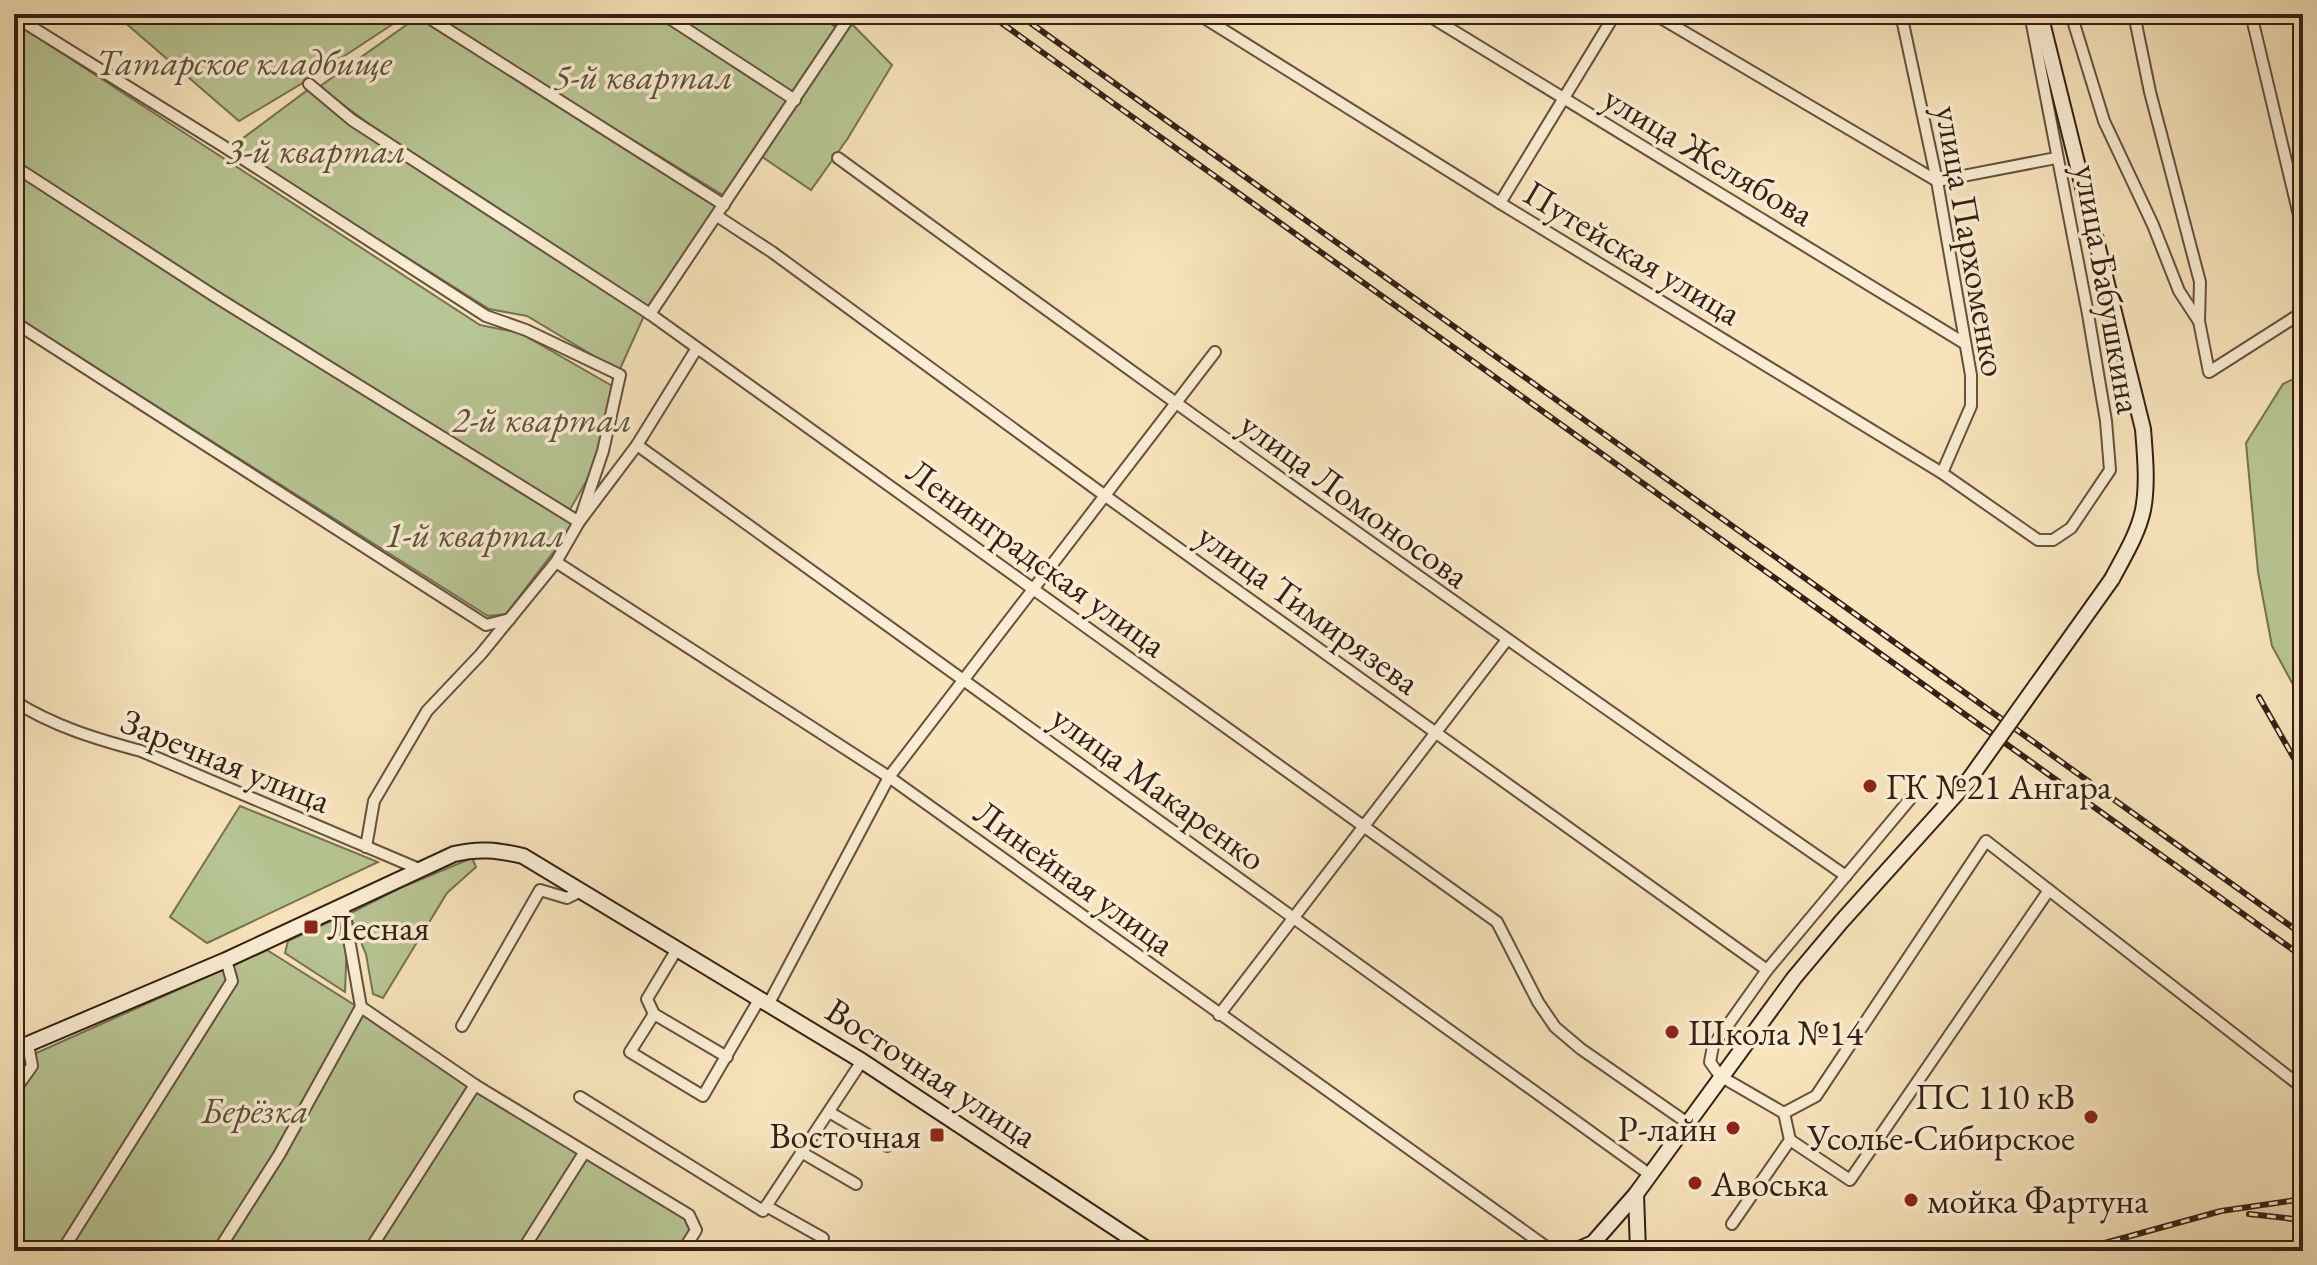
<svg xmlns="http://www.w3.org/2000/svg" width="2317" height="1265" font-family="'EB Garamond',serif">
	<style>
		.green { fill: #b8c594; stroke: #767254; stroke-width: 2 }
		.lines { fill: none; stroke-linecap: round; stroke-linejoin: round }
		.street-casing { stroke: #66513f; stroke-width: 14 }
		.secondary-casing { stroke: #352015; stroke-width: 18 }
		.street { stroke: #faedd3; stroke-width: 10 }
		.secondary { stroke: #faedd3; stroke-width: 14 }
		.rail-casing { stroke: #352015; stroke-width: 6 }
		.rail { stroke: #faedd3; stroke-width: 3; stroke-dasharray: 9; stroke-linecap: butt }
		.secondary-bridge-casing { stroke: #352015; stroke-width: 18; stroke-linecap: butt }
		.secondary-bridge { stroke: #faedd3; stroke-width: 14 }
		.poi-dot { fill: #8f2418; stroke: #faedd3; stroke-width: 3 }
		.labels { text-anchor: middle; stroke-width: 7; stroke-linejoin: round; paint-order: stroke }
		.park-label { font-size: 36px; font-style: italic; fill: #5c523b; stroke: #faedd3 }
		.street-label { font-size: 36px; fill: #352015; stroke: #faedd3 }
		.poi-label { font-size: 36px; fill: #352015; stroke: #faedd3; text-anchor: start }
	</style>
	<rect width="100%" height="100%" fill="#f8e4bc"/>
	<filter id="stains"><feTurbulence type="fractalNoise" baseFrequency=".0025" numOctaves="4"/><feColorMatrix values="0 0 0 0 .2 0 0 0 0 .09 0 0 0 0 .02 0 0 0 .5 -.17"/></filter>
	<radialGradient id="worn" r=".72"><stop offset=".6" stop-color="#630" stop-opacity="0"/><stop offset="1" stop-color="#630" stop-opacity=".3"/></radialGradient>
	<!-- green -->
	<g class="green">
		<polygon points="115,14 408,14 311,78 239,121"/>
		<polygon points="428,14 659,14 788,99 726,197"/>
		<polygon points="670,14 823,14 839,26 793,95"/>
		<polygon points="419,16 719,206 649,310 368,123 319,87"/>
		<polygon points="14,22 480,325 520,333 614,387 598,461 569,511 117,229 14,162"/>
		<polygon points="850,22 892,65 848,138 811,190 761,156"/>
		<polygon points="309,89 644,316 619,371 527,316 489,309 231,147"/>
		<polygon points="14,170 575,524 506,614 488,616 14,316"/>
		<polygon points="2303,374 2303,703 2272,646 2258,572 2246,443 2283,384"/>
		<polygon points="240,806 378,862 207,943 170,917"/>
		<polygon points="472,858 476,867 447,893 383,998 373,994 366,954 349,914 400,888"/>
		<polygon points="342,916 347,939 345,992 285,953 288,941"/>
		<polygon points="267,950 689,1215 696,1230 683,1251 14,1251 14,1063"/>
	</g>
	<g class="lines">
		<!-- street casing -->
		<g class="street-casing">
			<g id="street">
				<polyline points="423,14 724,205"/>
				<polyline points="663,14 795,100"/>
				<polyline points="827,14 836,20 850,16"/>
				<polyline points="1198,14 1500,203 1942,473 2038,540 2053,540 2071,528 2110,470 2106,421 2088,314 2030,14"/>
				<polyline points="1426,14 1964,343"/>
				<polyline points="1654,14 1937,181 2056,158"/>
				<polyline points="1901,14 1937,181 1971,375 1971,406 1942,473"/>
				<polyline points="2071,14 2104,121 2153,225 2179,291 2198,320"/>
				<polyline points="2134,14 2150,92 2200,282 2199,321 2209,372 2303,312"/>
				<polyline points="2251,14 2303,232"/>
				<polyline points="14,16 223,146 486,316 526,330 620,375 603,451 579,522 216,297 14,166"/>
				<polyline points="309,84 352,120 650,314 1497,922 1538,1002 1555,1027 1581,1049 1686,1122"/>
				<path d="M838,158C1172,402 1507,641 1846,876"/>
				<polyline points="1500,203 1615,14"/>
				<polyline points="717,216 772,252 1104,495 1767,970 1713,1046 1710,1062 1720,1076 1784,1113"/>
				<polyline points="650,314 850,16"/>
				<polyline points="14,322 486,625 510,619"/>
				<polyline points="637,445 1649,1174"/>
				<polyline points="556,562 889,777 1552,1251"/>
				<path d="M14,701C53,726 96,739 141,751L419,869"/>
				<polyline points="366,847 374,801 427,711 481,654 556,562 579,522 637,445 697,348"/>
				<polyline points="343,905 361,1007 475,1085 689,1215 696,1230 683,1251"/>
				<polyline points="677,949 647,999 654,1014 727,1057"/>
				<polyline points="1767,970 1916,792"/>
				<polyline points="769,1003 889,777 1215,352"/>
				<polyline points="654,1014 630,1052 703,1096 760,998"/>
				<polyline points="1219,1015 1506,641"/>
				<polyline points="462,1026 540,890 567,898 581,891"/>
				<polyline points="14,1091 32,1066 28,1044"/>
				<polyline points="580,1097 763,1211 862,1061"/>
				<polyline points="829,1112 887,1146"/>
				<polyline points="1790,1140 1850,1180 2049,890"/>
				<polyline points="801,1152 856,1184"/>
				<polyline points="766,1206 823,1238"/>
				<polyline points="1732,1224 1790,1140 1784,1113 1816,1096 1986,841 2303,1088"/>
				<polyline points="718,1248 723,1251"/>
				<polyline points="62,1251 232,981 226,960"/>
				<polyline points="218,1251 279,1155 361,1007"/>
				<polyline points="369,1251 475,1085"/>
				<polyline points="522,1251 584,1153"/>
			</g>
		</g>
		<!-- secondary casing -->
		<g class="secondary-casing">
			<g id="secondary">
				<path d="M2040,14L2143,429C2145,455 2148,484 2143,510C2138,534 2123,558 2112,579"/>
				<path d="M14,1050L226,960L454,854C479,848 497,850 523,856L862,1061L1150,1251"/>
				<polyline points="1636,1194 1638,1251"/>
				<polyline points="1575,1251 1593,1243 1636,1194 1794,978 1841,922 1968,781"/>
			</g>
		</g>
		<!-- street -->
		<use href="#street" class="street"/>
		<!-- secondary -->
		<use href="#secondary" class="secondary"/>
		<!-- rail casing -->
		<g class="rail-casing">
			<g id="rail">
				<polyline points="989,14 2303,957"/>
				<polyline points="1018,14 2303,935"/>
				<polyline points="2259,697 2303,774"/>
				<polyline points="2249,1214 2303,1220"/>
				<polyline points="2094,1246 2221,1211 2303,1199"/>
			</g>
		</g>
		<!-- rail -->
		<use href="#rail" class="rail"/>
		<!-- secondary-bridge casing -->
		<g class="secondary-bridge-casing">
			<polyline id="secondary-bridge" points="1968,781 2112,579"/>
		</g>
		<!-- secondary-bridge -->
		<use href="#secondary-bridge" class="secondary-bridge"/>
	</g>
	<!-- markers -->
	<g class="poi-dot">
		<circle cx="1870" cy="786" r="8"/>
		<rect x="303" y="919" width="16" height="16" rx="4"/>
		<circle cx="1672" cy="1032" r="8"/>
		<circle cx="2091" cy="1117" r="8"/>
		<circle cx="1733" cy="1128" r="8"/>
		<rect x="929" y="1127" width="16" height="16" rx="4"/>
		<circle cx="1695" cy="1183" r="8"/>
		<circle cx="1911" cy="1200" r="8"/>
	</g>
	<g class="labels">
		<!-- park labels -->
		<g class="park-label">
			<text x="244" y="75">Татарское кладбище</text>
			<text x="643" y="89">5-й квартал</text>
			<text x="316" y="163">3-й квартал</text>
			<text x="542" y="432">2-й квартал</text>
			<text x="475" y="547">1-й квартал</text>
			<text x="255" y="1123">Берёзка</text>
		</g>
		<!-- street labels -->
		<g class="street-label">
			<text transform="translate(1709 155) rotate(31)" y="13">улица Желябова</text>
			<text transform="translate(1972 241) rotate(80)" y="13">улица Пархоменко</text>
			<text transform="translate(1633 252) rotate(31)" y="13">Путейская улица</text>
			<text transform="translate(2109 289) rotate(80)" y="13">улица Бабушкина</text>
			<text transform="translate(1355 499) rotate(36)" y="13">улица Ломоносова</text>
			<text transform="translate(1037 557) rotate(36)" y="13">Ленинградская улица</text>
			<text transform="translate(1309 608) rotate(36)" y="13">улица Тимирязева</text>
			<text transform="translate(226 760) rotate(22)" y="13">Заречная улица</text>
			<text transform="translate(1159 787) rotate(36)" y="13">улица Макаренко</text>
			<text transform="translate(1075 877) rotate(36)" y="13">Линейная улица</text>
			<text transform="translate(932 1072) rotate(33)" y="13">Восточная улица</text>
		</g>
		<!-- poi labels -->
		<g class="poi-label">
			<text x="1886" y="799">ГК №21 Ангара</text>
			<text x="327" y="940">Лесная</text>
			<text x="1688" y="1045">Школа №14</text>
			<text x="2075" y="1109" text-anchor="end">ПС 110 кВ<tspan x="2075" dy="41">Усолье-Сибирское</tspan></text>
			<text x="1717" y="1141" text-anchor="end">Р-лайн</text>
			<text x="921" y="1148" text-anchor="end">Восточная</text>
			<text x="1711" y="1196">Авоська</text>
			<text x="1927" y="1213">мойка Фартуна</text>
		</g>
	</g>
	<!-- margin -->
	<rect width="2317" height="1265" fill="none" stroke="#f8e4bc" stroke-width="48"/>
	<rect x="16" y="16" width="2285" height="1233" fill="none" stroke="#352015" stroke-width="4"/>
	<rect x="24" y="24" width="2269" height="1217" fill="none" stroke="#352015" stroke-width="2"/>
	<rect width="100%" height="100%" filter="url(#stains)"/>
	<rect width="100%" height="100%" fill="url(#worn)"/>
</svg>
